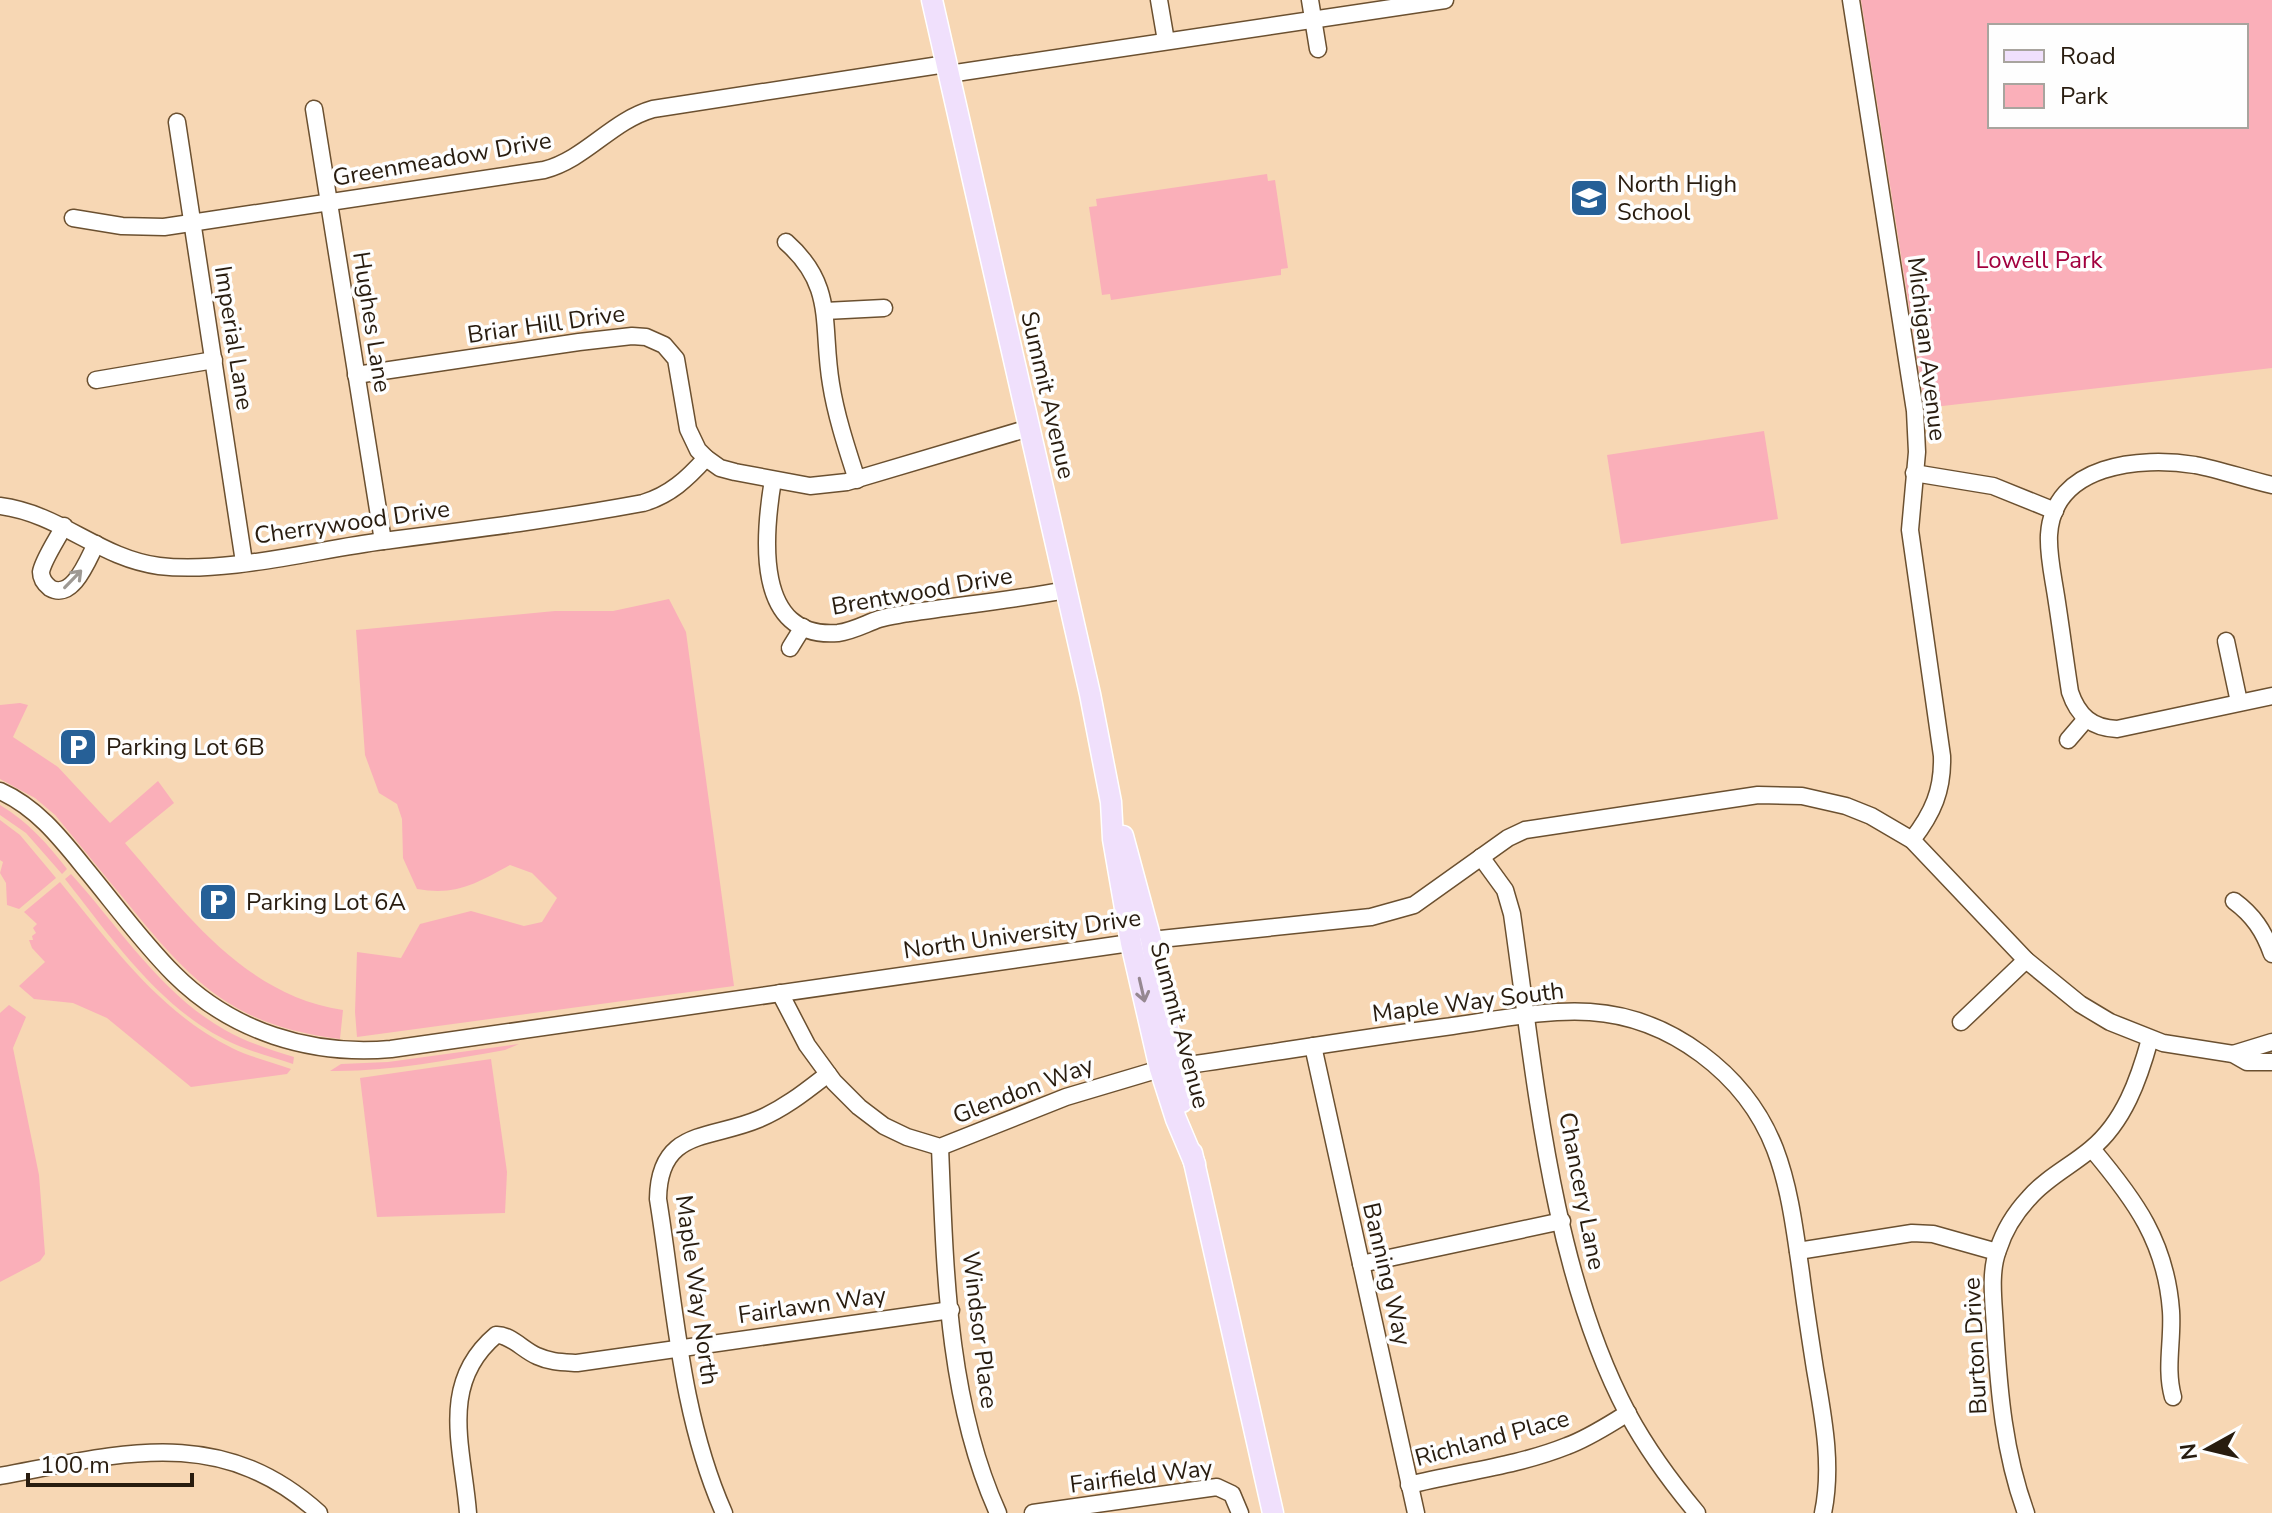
<svg xmlns="http://www.w3.org/2000/svg" width="2272" height="1513" font-family="'Nunito Sans',sans-serif">
	<style>
		.green { fill: #faafb9; fill-rule: evenodd }
		.lines { fill: none; stroke-linecap: round; stroke-linejoin: round }
		.minor-casing { stroke: #6b5030; stroke-width: 19 }
		.major-casing { stroke: #fff; stroke-width: 23 }
		.minor { stroke: #fff; stroke-width: 16 }
		.major { stroke: #f0e0fc; stroke-width: 20 }
		.oneway { stroke: #9e9993 }
		.oneway2 { stroke: #968891 }
		.labels { text-anchor: middle; stroke-width: 7; stroke-linejoin: round; paint-order: stroke }
		.street-label { font-size: 24px; fill: #281c0f; stroke: #fefefe }
		.poi-label { font-size: 24px; fill: #281c0f; stroke: #fefefe; text-anchor: start }
		.park-label { font-size: 24px; fill: #a2003e; stroke: #fefefe }
	</style>
	<rect width="100%" height="100%" fill="#f7d7b4"/>
	<!-- green -->
	<g class="green">
		<path d="M1861,0H2272V368L1925,408ZM1990,26H2246V126H1990Z"/>
		<polygon points="1267,174 1268,181 1275,180 1288,268 1281,269 1281,275 1111,300 1110,294 1102,295 1089,207 1097,206 1096,199"/>
		<polygon points="1764,431 1778,519 1621,544 1607,455"/>
		<path d="M669,599L686,632L734,986L357,1037L355,1012L357,952L401,958L420,924L471,911L524,926L542,922L557,898L532,873L510,865C477,883 457,896 417,889L403,858L402,819L397,804L379,793L365,755L356,630L555,611H613Z"/>
		<path d="M20,703L28,705L13,737L58,767L110,823L158,781L174,803L125,843C186,914 245,995 343,1010L340,1039C235,1026 193,984 129,905C104,875 80,845 55,815L35,798L0,779V705Z"/>
		<path d="M0,805C28,822 47,843 67,869L62,874L26,833L0,815Z"/>
		<polygon points="0,820 20,835 56,878 19,909 7,905 6,883 0,873 3,862 0,860"/>
		<path d="M71,874C120,928 160,993 225,1030C246,1042 271,1050 294,1057L293,1064C275,1058 256,1053 239,1046C164,1015 114,941 65,879Z"/>
		<path d="M60,882C111,944 159,1012 232,1048C250,1057 272,1062 291,1069L287,1074L191,1087L107,1018L73,1003L34,999L19,986L45,962L32,948L29,940H33L32,936L36,933L33,928L37,924L24,912Z"/>
		<polygon points="9,1005 26,1017 13,1048 39,1175 45,1254 40,1261 0,1282 0,1013"/>
		<path d="M519,1044L505,1050C447,1060 389,1072 330,1071L341,1064L388,1062Z"/>
		<polygon points="491,1059 507,1172 505,1213 377,1217 360,1078"/>
	</g>
	<g class="lines">
		<!-- minor casing -->
		<g class="minor-casing">
			<g id="minor">
				<polyline points="1159,0 1166,41"/>
				<polyline points="1310,0 1318,49"/>
				<path d="M1851,0L1915,411L1917,452L1910,530L1942,756C1943,790 1933,813 1912,840"/>
				<polyline points="949,74 1445,0"/>
				<polyline points="314,109 383,541"/>
				<polyline points="177,122 244,562"/>
				<path d="M73,218L122,226L164,227L544,170C586,159 611,121 653,109L946,64"/>
				<path d="M786,242C836,286 821,325 831,384C836,416 847,449 857,480"/>
				<polyline points="825,311 884,308"/>
				<polyline points="356,375 579,342 632,336 646,337 664,345 676,359 688,429 698,450 706,458 720,468 735,472 810,486 847,482 1029,428"/>
				<polyline points="96,380 214,360"/>
				<polyline points="1914,473 1993,486 2055,511"/>
				<path d="M773,480C764,534 753,640 838,633C853,631 865,624 879,619C888,616 899,615 909,613C961,605 1014,600 1066,590"/>
				<path d="M2272,485C2246,479 2221,470 2195,465C2141,456 2053,464 2049,535C2048,555 2053,576 2056,596C2061,628 2065,660 2070,692C2078,716 2092,728 2117,729L2272,696"/>
				<path d="M0,506C61,514 99,558 159,566C226,574 314,550 383,541C469,530 557,519 643,503C670,495 687,479 706,458"/>
				<path d="M64,526C58,538 43,560 41,572C41,579 45,584 50,588C73,601 88,559 96,544"/>
				<polyline points="2226,641 2239,702"/>
				<polyline points="790,648 803,627"/>
				<polyline points="2068,740 2086,719"/>
				<path d="M0,791C38,808 62,840 88,872C116,906 143,943 174,974C232,1032 311,1056 391,1049L1151,940L1371,917L1414,905L1508,838L1525,830L1758,795L1802,796L1846,806L1871,816L1912,840L2026,960L2080,1004L2110,1022L2163,1043L2233,1054L2247,1062H2272"/>
				<path d="M1481,857L1505,890L1512,914C1535,1075 1551,1269 1628,1414C1647,1449 1671,1482 1697,1513"/>
				<path d="M2234,901C2253,915 2264,931 2272,954"/>
				<polyline points="780,993 807,1045 834,1082 859,1107 884,1126 907,1137 940,1147 1066,1097 1160,1069"/>
				<polyline points="1961,1022 2026,960"/>
				<polyline points="1313,1046 1416,1513"/>
				<polyline points="2233,1054 2272,1042"/>
				<path d="M1175,1067C1265,1054 1355,1039 1445,1027C1492,1021 1542,1009 1590,1012C1670,1017 1746,1074 1775,1149C1790,1188 1795,1232 1801,1273C1805,1305 1810,1337 1815,1369C1823,1416 1833,1465 1823,1513"/>
				<path d="M940,1147C945,1269 947,1400 998,1513"/>
				<path d="M2092,1149C2135,1200 2166,1242 2171,1311C2173,1341 2165,1368 2173,1397"/>
				<polyline points="1798,1251 1912,1233 1933,1234 1997,1252"/>
				<polyline points="1361,1264 1562,1221"/>
				<path d="M0,1476C119,1454 219,1423 319,1513"/>
				<path d="M1409,1485C1461,1472 1517,1466 1567,1446C1589,1438 1608,1425 1628,1413"/>
				<path d="M468,1513C463,1448 438,1384 496,1335C510,1334 523,1350 537,1356C550,1362 562,1362 577,1363L951,1310"/>
				<path d="M724,1513C680,1414 675,1304 658,1199C659,1128 710,1140 759,1119C785,1108 806,1091 828,1074"/>
				<polyline points="1033,1513 1217,1487 1232,1494 1240,1513"/>
				<path d="M2026,1513C2004,1453 1999,1392 1995,1328C1994,1304 1989,1273 1998,1250C2004,1231 2015,1213 2029,1198C2046,1178 2071,1166 2091,1149C2124,1122 2139,1079 2150,1039"/>
			</g>
		</g>
		<!-- major casing -->
		<g class="major-casing">
			<g id="major">
				<polyline points="932,0 1090,694 1111,802 1113,839 1131,943 1160,1069 1176,1119 1195,1164"/>
				<polyline points="1123,836 1151,940 1182,1102"/>
				<polyline points="1192,1153 1273,1513"/>
			</g>
		</g>
		<!-- minor -->
		<use href="#minor" class="minor"/>
		<!-- major -->
		<use href="#major" class="major"/>
	</g>
	<!-- one-way arrows -->
	<defs><path id="oneway-shaft" d="M-6 0H5M1.5-3L5.5 0L1.5 3" fill="none" stroke-width="1.6" stroke-linecap="round" stroke-linejoin="round" transform="scale(2)"/></defs>
	<use class="oneway" href="#oneway-shaft" transform="translate(73 579) rotate(-46)"/>
	<use class="oneway2" href="#oneway-shaft" transform="translate(1142 990) rotate(77)"/>
	<!-- icons -->
	<defs>
		<g id="school-square" transform="scale(2)"><rect x="-9" y="-9" width="18" height="18" rx="4" fill="#266097" stroke="#fefefe"/><path d="M0-5L7-2L0 1L-7-2ZM-4 1L0 2.5L4 1V4Q0 6-4 4Z" fill="#fff"/></g>
		<g id="parking-square" transform="scale(2)"><rect x="-9" y="-9" width="18" height="18" rx="4" fill="#266097" stroke="#fefefe"/><path d="M-3.5-5.5H1a3.5 3.5 0 0 1 0 7H-1V5.5H-3.5ZM-1-3.4V-.6H.8a1.4 1.4 0 0 0 0-2.8Z" fill="#fff"/></g>
	</defs>
	<g fill-rule="evenodd">
		<use href="#school-square" x="1589" y="198"/>
		<use href="#parking-square" x="78" y="747"/>
		<use href="#parking-square" x="218" y="902"/>
	</g>
	<g class="labels">
		<!-- street labels -->
		<g class="street-label">
			<text transform="translate(442 159) rotate(-10)" y="8">Greenmeadow Drive</text>
			<text transform="translate(372 322) rotate(81)" y="8">Hughes Lane</text>
			<text transform="translate(546 324) rotate(-8)" y="8">Briar Hill Drive</text>
			<text transform="translate(234 338) rotate(81)" y="8">Imperial Lane</text>
			<text transform="translate(1927 349) rotate(83)" y="8">Michigan Avenue</text>
			<text transform="translate(1048 395) rotate(77)" y="8">Summit Avenue</text>
			<text transform="translate(352 522) rotate(-8)" y="8">Cherrywood Drive</text>
			<text transform="translate(922 591) rotate(-10)" y="8">Brentwood Drive</text>
			<text transform="translate(1022 934) rotate(-8)" y="8">North University Drive</text>
			<text transform="translate(1468 1002) rotate(-7)" y="8">Maple Way South</text>
			<text transform="translate(1180 1025) rotate(75)" y="8">Summit Avenue</text>
			<text transform="translate(1023 1090) rotate(-21)" y="8">Glendon Way</text>
			<text transform="translate(1582 1191) rotate(79)" y="8">Chancery Lane</text>
			<text transform="translate(1387 1274) rotate(77)" y="8">Banning Way</text>
			<text transform="translate(697 1290) rotate(82)" y="8">Maple Way North</text>
			<text transform="translate(812 1305) rotate(-8)" y="8">Fairlawn Way</text>
			<text transform="translate(980 1330) rotate(83)" y="8">Windsor Place</text>
			<text transform="translate(1975 1346) rotate(-93)" y="8">Burton Drive</text>
			<text transform="translate(1492 1438) rotate(-15)" y="8">Richland Place</text>
			<text transform="translate(1141 1476) rotate(-7)" y="8">Fairfield Way</text>
		</g>
		<!-- poi labels -->
		<g class="poi-label">
			<text x="1617" y="192">North High<tspan x="1617" dy="28">School</tspan></text>
			<text x="106" y="755">Parking Lot 6B</text>
			<text x="246" y="910">Parking Lot 6A</text>
		</g>
		<!-- park labels -->
		<g class="park-label">
			<text x="2039" y="268">Lowell Park</text>
		</g>
	</g>
	<!-- legend -->
	<rect x="1988" y="24" width="260" height="104" fill="#fefefe" stroke="#a8a49e" stroke-width="2"/>
	<rect x="2004" y="50" width="40" height="12" fill="#f0e0fc" stroke="#a8a49e" stroke-width="2"/>
	<text x="2060" y="64" font-size="24" fill="#281c0f">Road</text>
	<rect x="2004" y="84" width="40" height="24" fill="#faafb9" stroke="#a8a49e" stroke-width="2"/>
	<text x="2060" y="104" font-size="24" fill="#281c0f">Park</text>
	<!-- north arrow -->
	<g transform="translate(2208 1449) rotate(262)" stroke="#fefefe" stroke-width="6" paint-order="stroke">
	<path d="M0-6L14 30L0 20L-14 30Z" fill="#281c0f"/>
	<text y="-12" font-size="22" font-weight="bold" text-anchor="middle" fill="#281c0f">N</text>
	</g>
	<!-- scale -->
	<path d="M28 1473v12h164v-12" fill="none" stroke="#281c0f" stroke-width="4"/>
	<text x="40" y="1473" font-size="24" fill="#281c0f" stroke="#fefefe" stroke-width="6" paint-order="stroke">100 m</text>
</svg>
